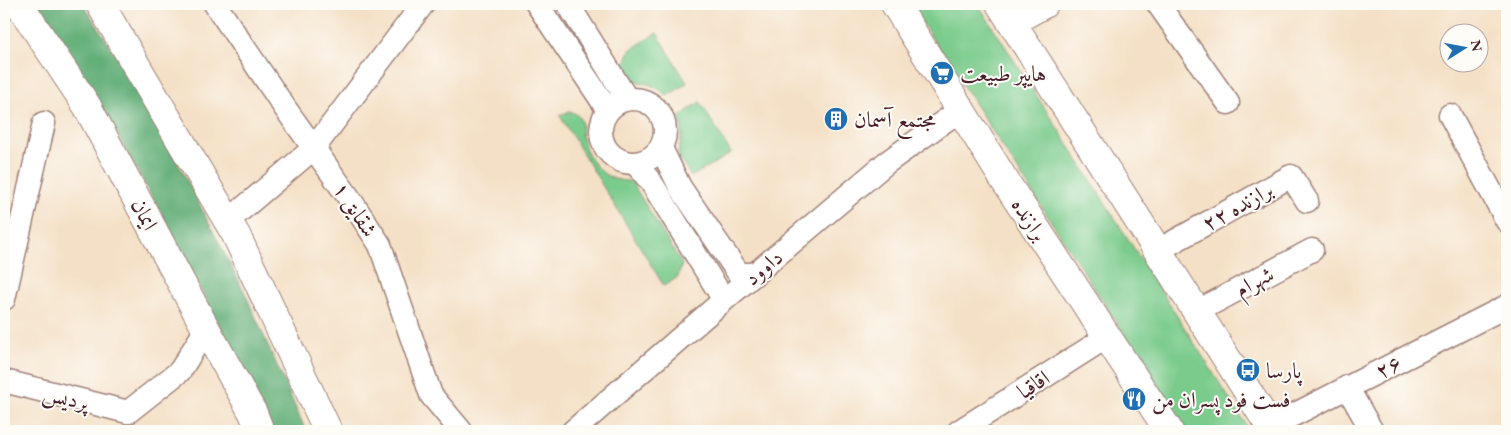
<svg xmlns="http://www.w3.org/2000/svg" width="1511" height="435" font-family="'EB Garamond',Amiri,serif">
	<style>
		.green { fill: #7acb8c; stroke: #62755c }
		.forest { fill: #63af78; stroke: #566752 }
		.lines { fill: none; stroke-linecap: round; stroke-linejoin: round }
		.minor-casing { stroke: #9f8078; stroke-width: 25 }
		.tertiary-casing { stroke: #9f8078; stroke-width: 30 }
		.secondary-casing { stroke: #9f8078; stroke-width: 30 }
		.minor { stroke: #fff; stroke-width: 22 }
		.tertiary { stroke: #fff; stroke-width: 28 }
		.secondary { stroke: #fff; stroke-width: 28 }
		.labels { text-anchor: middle; stroke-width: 4; stroke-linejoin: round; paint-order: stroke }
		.poi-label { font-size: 22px; fill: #4a1f2b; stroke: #fdfcf7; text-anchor: start }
		.street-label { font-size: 22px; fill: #4a1f2b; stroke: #fdfcf7 }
	</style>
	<rect width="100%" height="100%" fill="#fdfcf7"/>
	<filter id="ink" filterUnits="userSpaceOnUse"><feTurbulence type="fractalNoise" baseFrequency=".02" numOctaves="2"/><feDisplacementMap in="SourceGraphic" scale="10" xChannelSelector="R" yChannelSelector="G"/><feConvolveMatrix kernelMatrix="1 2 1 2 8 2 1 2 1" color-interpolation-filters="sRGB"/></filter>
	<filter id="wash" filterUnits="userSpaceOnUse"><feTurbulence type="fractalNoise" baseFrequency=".0096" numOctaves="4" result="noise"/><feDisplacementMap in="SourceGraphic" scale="20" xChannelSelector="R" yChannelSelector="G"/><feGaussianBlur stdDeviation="1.12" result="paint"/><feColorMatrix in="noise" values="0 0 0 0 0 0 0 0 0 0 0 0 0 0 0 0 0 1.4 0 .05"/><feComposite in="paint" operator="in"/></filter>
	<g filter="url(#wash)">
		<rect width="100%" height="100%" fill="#f4e0c6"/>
		<!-- green -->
		<g class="green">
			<polygon points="910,4 978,4 1069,146 1250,431 1187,431"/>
			<path d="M657,33L687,83L667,96C657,86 645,82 632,81L623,69L630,50Z"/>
			<polygon points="700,102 731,153 691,177 678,155 682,133 680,116"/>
			<path d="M567,112C573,112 577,113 580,119C584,125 580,131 582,138C589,163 604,182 631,181L682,264L678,277L664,286L560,116Z"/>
		</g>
		<!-- forest -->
		<polygon class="forest" points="36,4 83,4 125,69 177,161 244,291 306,431 273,431 167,224 126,151 96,97"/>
	</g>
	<g filter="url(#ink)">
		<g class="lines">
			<!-- minor casing -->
			<g class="minor-casing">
				<g id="minor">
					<polyline points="215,4 285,108 352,202 380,245 431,395 461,431"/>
					<polyline points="537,4 608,110"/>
					<polyline points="568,4 627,99"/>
					<polyline points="1158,4 1228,103"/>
					<circle cx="633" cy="131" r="32"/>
					<polyline points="1450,115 1507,221"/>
					<polyline points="661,148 680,187 739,274 755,274"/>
					<polyline points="635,163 651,182 724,300"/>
					<polyline points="228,221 314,148 423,4"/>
					<polyline points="1157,251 1291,176 1307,201"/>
					<polyline points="4,299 44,123"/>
					<polyline points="1196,312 1312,250"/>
					<polyline points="4,381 128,412"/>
					<polyline points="1347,387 1372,431"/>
					<polyline points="128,412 180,371 206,329"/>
					<polyline points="1270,427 1507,306"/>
					<polyline points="573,431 724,300 886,163 960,110"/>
					<polyline points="959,431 1107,337"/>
				</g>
			</g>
			<!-- tertiary casing -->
			<g class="tertiary-casing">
				<polyline id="tertiary" points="1011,22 1044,4"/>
			</g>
			<!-- secondary casing -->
			<g class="secondary-casing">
				<g id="secondary">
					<polyline points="19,4 87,106 206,329 253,413 260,431"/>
					<polyline points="100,4 236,235 328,431"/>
					<polyline points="895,4 1003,178 1169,431"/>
					<polyline points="1000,4 1273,431"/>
				</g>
			</g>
			<!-- minor -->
			<use href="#minor" class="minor"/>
			<!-- tertiary -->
			<use href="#tertiary" class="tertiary"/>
			<!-- secondary -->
			<use href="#secondary" class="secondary"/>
		</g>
	</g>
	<!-- icons -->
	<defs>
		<g id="supermarket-disc" transform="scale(1.25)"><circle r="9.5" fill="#1f6fb2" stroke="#fdfcf7"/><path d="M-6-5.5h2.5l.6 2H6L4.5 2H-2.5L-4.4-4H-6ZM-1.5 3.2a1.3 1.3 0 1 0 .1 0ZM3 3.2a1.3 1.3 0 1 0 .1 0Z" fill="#fff"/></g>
		<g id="building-disc" transform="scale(1.25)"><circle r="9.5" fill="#1f6fb2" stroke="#fdfcf7"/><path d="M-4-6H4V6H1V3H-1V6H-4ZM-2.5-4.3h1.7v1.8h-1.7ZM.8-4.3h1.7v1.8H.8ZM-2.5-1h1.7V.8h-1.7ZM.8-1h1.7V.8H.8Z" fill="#fff"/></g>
		<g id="bus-disc" transform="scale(1.25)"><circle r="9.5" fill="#1f6fb2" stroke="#fdfcf7"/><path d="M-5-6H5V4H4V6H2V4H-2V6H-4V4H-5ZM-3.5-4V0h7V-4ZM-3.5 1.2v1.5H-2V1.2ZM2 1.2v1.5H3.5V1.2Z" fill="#fff"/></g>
		<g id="restaurant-disc" transform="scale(1.25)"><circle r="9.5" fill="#1f6fb2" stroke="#fdfcf7"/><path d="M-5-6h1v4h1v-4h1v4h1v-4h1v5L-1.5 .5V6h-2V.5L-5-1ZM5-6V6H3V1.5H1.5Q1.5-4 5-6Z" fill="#fff"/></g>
	</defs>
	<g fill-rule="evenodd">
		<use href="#supermarket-disc" x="942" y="73"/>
		<use href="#building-disc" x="836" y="119"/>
		<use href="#bus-disc" x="1248" y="370"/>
		<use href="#restaurant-disc" x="1134" y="399"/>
	</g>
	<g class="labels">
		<!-- poi labels -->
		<g class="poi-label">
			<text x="960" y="81">هایپر طبیعت</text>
			<text x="854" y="127">مجتمع آسمان</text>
			<text x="1266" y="378">پارسا</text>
			<text x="1152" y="407">فست فود پسران من</text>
		</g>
		<!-- street labels -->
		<g class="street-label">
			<text transform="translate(1237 206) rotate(-29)" y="8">برازنده ۲۲</text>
			<text transform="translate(356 209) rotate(57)" y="8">شقایق ۱</text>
			<text transform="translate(145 214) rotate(62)" y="8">ایمان</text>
			<text transform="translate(1030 219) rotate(57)" y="8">برازنده</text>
			<text transform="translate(763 267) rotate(-40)" y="8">داوود</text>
			<text transform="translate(1254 281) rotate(-28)" y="8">شهرام</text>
			<text transform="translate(1388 366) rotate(-27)" y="8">۲۶</text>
			<text transform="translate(1033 384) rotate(-33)" y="8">اقاقیا</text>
			<text transform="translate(66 397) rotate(14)" y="8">پردیس</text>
		</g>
	</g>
	<!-- margin -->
	<rect width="1511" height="435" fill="none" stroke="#fdfcf7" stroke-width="20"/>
	<!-- north arrow -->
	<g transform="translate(1464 48) rotate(79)"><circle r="24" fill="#fdfcf7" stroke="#b5a4a5"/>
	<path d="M0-4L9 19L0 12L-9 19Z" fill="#1f6fb2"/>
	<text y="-8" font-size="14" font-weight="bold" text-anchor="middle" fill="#4a1f2b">N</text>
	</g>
</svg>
